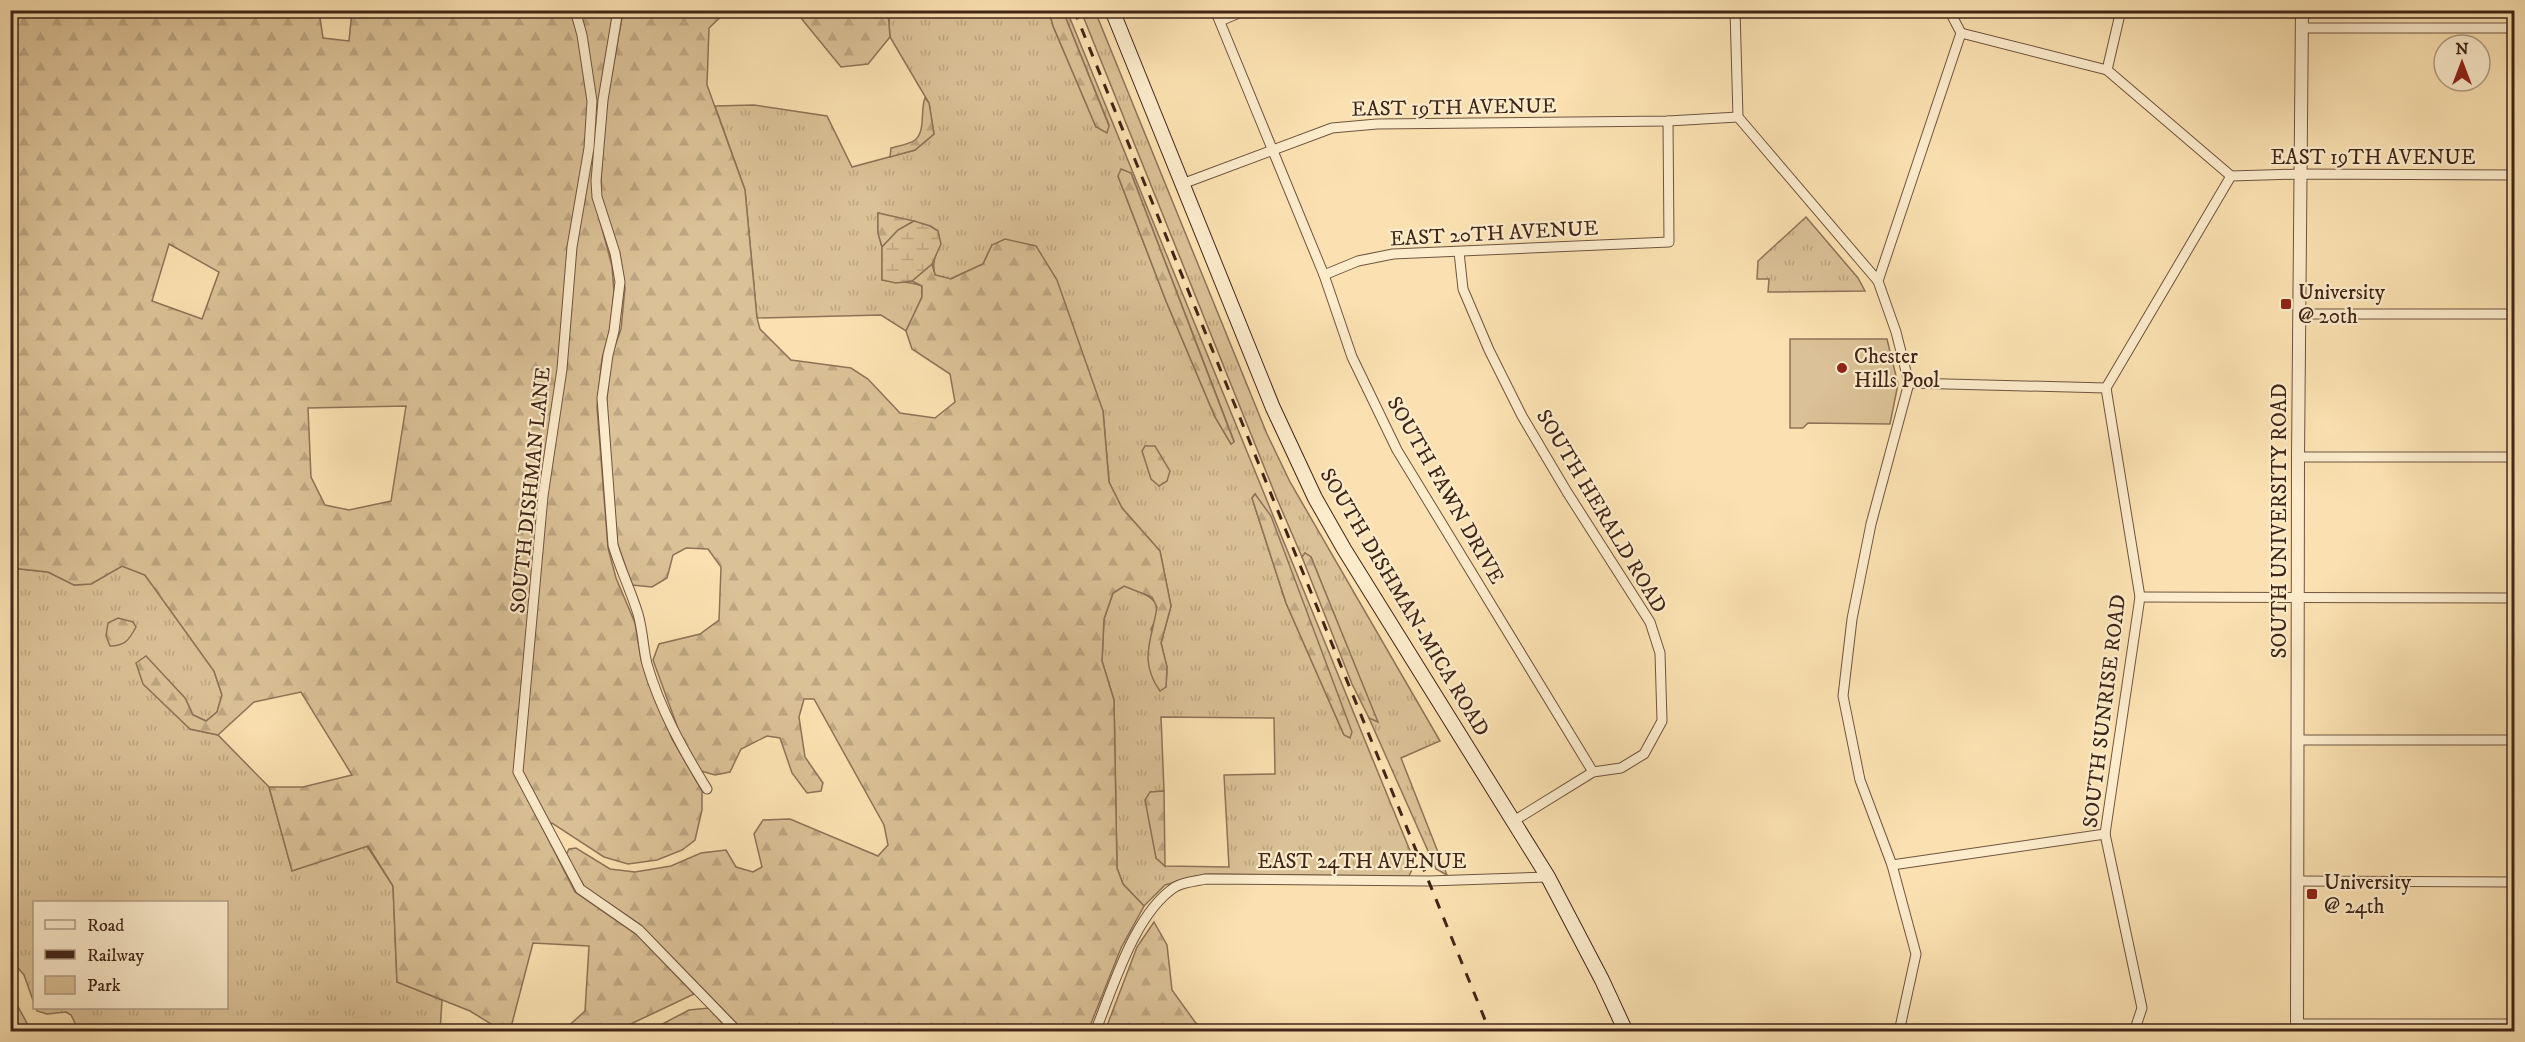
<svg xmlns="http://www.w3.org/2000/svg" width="2525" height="1042" font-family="'IM FELL DW Pica',serif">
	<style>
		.grass { fill: url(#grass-tufts); stroke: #8e7357; stroke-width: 1.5; fill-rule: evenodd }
		.forest { fill: url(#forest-firs); stroke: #8e7357; stroke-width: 1.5; fill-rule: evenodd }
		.wetland { fill: url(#wetland-marsh); stroke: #8e7357; stroke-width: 1.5 }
		.park { fill: #dbc197; stroke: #8e7357; stroke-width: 1.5 }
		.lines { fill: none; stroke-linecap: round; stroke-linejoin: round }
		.minor-casing { stroke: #6f543e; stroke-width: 11 }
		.tertiary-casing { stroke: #6f543e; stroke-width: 14 }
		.secondary-casing { stroke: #402517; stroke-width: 16 }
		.minor { stroke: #fceccc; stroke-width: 9 }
		.tertiary { stroke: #fceccc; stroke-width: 12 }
		.secondary { stroke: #fceccc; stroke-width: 14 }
		.rail { stroke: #402517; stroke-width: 3; stroke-dasharray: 10 10; stroke-linecap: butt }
		.poi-dot { fill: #8f2418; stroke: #fceccc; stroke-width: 2 }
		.labels { text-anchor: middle; stroke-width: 4.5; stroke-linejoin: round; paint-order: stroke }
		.street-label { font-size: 21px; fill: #402517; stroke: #fceccc }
		.poi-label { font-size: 21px; fill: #402517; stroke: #fceccc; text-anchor: start }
	</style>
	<defs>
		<pattern id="grass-tufts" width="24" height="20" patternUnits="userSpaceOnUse" patternTransform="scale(1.5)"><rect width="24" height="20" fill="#dbc197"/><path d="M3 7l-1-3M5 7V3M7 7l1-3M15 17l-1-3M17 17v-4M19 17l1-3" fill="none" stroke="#bda681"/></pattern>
		<pattern id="forest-firs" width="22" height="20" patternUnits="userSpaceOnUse" patternTransform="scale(1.5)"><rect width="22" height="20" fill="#dbc197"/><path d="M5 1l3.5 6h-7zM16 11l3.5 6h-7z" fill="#bda681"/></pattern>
		<pattern id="wetland-marsh" width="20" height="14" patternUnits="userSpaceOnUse" patternTransform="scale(1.5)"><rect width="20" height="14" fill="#dbc197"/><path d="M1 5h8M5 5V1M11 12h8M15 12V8" fill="none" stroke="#bda681"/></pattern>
	</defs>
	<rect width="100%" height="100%" fill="#fbe1b1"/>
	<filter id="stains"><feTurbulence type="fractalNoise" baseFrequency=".00333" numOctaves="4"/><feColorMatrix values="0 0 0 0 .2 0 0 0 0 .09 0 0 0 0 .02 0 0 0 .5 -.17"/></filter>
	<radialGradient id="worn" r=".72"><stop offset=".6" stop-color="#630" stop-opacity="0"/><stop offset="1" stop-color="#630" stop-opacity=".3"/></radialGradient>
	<!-- grass -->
	<g class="grass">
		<path d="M888,11H1049L1053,26L1096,127L1109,125L1063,11H1067L1415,863L1409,876L1205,874L1165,885L1144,906L1123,884L1117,868L1114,700L1102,661L1104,619L1113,593L1124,586C1147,595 1168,599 1151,629L1166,687L1167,667L1161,643L1171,606L1160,551L1122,508L1109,482L1103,411L992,245L983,264L950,279L935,275C930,257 942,250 938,231L930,226L878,213V233L882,247V280C896,283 909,280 922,286V297L906,331L881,315L757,318L745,190L715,106L754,105L827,116L852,167L915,150L934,134L929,103L890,37ZM1131,173L1234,441L1231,444L1215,417L1166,301L1118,176ZM1255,494L1344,735L1286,603L1252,498ZM1161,717L1274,718L1275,774L1224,775L1229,867L1165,866L1156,858L1151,792L1164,791Z"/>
		<polygon points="1081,11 1095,11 1267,434 1290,482 1440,741 1401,758 1447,875 1436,869 1369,718 1377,721 1311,557 1305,553 1302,557 1277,499"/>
		<polygon points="1806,217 1858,278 1865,291 1768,292 1769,279 1757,279 1758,261"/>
		<polygon points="122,566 145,575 214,671 222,695 217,712 206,721 193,715 185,698 190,729 218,735 269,787 292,870 367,846 393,886 397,982 442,1000 440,1031 79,1031 71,1015 66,1012 47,1014 37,1011 36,1008 226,1008 226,902 34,902 34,1003 24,975 11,960 10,568 48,572 74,585 91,584"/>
		<polygon points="10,992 28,1025 48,1031 11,1031"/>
	</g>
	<!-- forest -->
	<g class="forest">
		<path d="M11,11H319L323,38L349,41L352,11H616L594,199L612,266L614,292L610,329L602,359L597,407L608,548L616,578L635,623L641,659L672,739L702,791V810L695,840L682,850L657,860L628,864L604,857L552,823L542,827L575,892L637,935L694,994L616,1031H563L585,1011L589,946L533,943L510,1031L504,1032L470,1011L397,982L393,886L368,846L292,871L269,787H303L352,775L301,692L254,702L218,735L190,729L143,684L136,663L146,656L185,698L193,715L206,721L217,712L222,695L214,671L145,575L122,566L91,584L74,585L48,572L11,568ZM169,244L219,272L202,319L152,301ZM406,406L391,501L349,510L325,505L311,477L308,408Z"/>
		<path d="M623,11H888L890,37L868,64L841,67L796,12L727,11L709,28L707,85L745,190L757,318L760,329L791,360L851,368L868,379L900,413L935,418L955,402L950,374L912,349L906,331L922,297V286L912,281L932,264L935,275L951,279L983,264L992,245L1005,239L1036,246L1057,280L1103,411L1109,482L1122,508L1160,551L1171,606L1161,643L1167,667L1166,687L1160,691C1138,660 1152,640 1157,607L1152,597L1124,586L1113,593L1104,619L1102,661L1114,700L1117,868L1123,884L1144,906L1121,948L1088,1031H744L641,925L584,886L566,855L569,849L576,848L610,869L635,872L671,866L701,853L726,850L736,867L753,872L762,867L754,834L763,820L790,819L878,856L888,845L884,825L814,699H804L799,717L805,757L823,783L821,791L807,793L792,773L780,738L767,736L741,749L730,772L715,775L701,771L680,734L653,660L659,644L700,634L719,620L721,567L708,549L686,548L673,555L667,578L652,587L632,585L617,542L606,407L611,357L621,329L625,288L620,255L600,196L605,112Z"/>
		<polygon points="1049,11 1063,11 1109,126 1107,133 1096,127 1053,26"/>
		<path d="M925,98L929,103L934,134L915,150L890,157L891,148C898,146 910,144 915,140C926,131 920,110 925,98Z"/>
		<polygon points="1121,169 1131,173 1234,442 1231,444 1215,417 1166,301 1118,176"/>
		<polygon points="878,213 914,221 898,230 882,247 878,233"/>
		<polygon points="1145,446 1155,446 1170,471 1167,481 1159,486 1151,479 1142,451"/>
		<polygon points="1255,494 1271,516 1352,732 1350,738 1344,735 1286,603 1252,498"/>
		<polygon points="1305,553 1311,557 1378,722 1369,718 1352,684 1302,557"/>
		<path d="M118,618L133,622L136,627C129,640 125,646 110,646L106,636L108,623Z"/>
		<polygon points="1164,791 1165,866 1156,858 1145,800 1150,792"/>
		<polygon points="1154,922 1167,945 1172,990 1195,1022 1205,1031 1105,1031 1137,947"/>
		<polygon points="709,1008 729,1031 647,1032 689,1010"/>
	</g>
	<!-- wetland -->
	<polygon class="wetland" points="914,221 930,226 938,231 941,244 932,264 912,281 896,283 882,280 882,247 898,230"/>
	<!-- park -->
	<polygon class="park" points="1790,339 1887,339 1898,384 1890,424 1808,423 1803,428 1790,428"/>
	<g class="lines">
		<!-- minor casing -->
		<g class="minor-casing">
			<g id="minor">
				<polyline points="575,10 582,35 592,101 589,148 572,247 562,369 543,496 518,772 580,889 639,930 738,1032"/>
				<path d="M618,10L603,100L596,181L597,197L615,253L620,282L614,331L608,355L602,398L613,545C620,569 631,591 638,614C643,631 643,648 647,664C660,709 683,750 707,789"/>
				<polyline points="1215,10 1324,275 1352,357 1397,450 1593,772"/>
				<polyline points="1735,10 1738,117 1878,281"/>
				<polyline points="1220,21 1246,10"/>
				<polyline points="2302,28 2514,28"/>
				<polyline points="1961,33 2107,70 2231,176"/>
				<polyline points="2107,70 2121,10"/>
				<polyline points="2231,176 2300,174 2514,175"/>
				<polyline points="1182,184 1332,128 1377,124 1668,121 1738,117"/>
				<polyline points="1459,252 1463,289 1489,350 1522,416 1567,492 1650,622 1660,653 1662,721 1644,754 1621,768 1593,772 1512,822"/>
				<polyline points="1324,275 1358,261 1393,254 1669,242 1668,121"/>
				<polyline points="2300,314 2514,314"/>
				<polyline points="1909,383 2106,388"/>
				<polyline points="2298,457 2514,457"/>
				<polyline points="2140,597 2514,598"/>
				<polyline points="2298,740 2514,740"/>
				<polyline points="1892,865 2105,834"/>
				<polyline points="2297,881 2514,882"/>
				<polyline points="2297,1024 2514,1024"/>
				<path d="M1095,1032C1113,988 1134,914 1175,887C1183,882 1197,881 1206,879L1429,881L1548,877"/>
				<polyline points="1899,1032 1916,954 1892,865 1860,780 1843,696 1852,619 1871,524 1909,383 1896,332 1878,281 1961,33 1949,10"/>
				<polyline points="2134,1032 2142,1008 2105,834 2140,597 2106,388 2231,176"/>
			</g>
		</g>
		<!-- tertiary casing -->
		<g class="tertiary-casing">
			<polyline id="tertiary" points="2297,1032 2298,457 2302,10"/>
		</g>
		<!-- secondary casing -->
		<g class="secondary-casing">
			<polyline id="secondary" points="1112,10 1273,408 1315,498 1344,549 1548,877 1602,980 1626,1032"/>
		</g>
		<!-- minor -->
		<use href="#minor" class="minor"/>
		<!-- tertiary -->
		<use href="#tertiary" class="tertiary"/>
		<!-- secondary -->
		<use href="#secondary" class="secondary"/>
		<!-- rail -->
		<polyline class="rail" points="1074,10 1490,1032"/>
	</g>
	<!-- markers -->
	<g class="poi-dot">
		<rect x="2280" y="298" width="12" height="12" rx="3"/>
		<circle cx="1842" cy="368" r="6"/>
		<rect x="2306" y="888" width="12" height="12" rx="3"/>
	</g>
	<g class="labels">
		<!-- street labels -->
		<g class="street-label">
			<text transform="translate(1454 107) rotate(-1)" y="7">EAST 19TH AVENUE</text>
			<text x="2373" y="164">EAST 19TH AVENUE</text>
			<text transform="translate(1494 233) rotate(-3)" y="7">EAST 20TH AVENUE</text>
			<text transform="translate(530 490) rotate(-84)" y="7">SOUTH DISHMAN LANE</text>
			<text transform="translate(1446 490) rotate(60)" y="7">SOUTH FAWN DRIVE</text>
			<text transform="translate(1602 511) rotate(59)" y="7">SOUTH HERALD ROAD</text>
			<text transform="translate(2279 521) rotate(-90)" y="7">SOUTH UNIVERSITY ROAD</text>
			<text transform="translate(1405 602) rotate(59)" y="7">SOUTH DISHMAN-MICA ROAD</text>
			<text transform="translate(2104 711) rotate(-83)" y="7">SOUTH SUNRISE ROAD</text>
			<text x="1362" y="868">EAST 24TH AVENUE</text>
		</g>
		<!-- poi labels -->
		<g class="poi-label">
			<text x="2298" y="299">University<tspan x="2298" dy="24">@ 20th</tspan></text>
			<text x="1854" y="363">Chester<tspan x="1854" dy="24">Hills Pool</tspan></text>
			<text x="2324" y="889">University<tspan x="2324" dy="24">@ 24th</tspan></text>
		</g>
	</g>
	<!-- margin -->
	<rect width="2525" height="1042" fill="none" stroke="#fbe1b1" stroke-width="36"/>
	<rect x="12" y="12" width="2501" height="1018" fill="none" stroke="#402517" stroke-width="3"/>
	<rect x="18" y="18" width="2489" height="1006" fill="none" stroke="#402517" stroke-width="1.5"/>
	<!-- legend -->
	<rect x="33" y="901" width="195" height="108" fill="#fceccc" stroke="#b19c84" stroke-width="1.5"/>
	<rect x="45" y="920" width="30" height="9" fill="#fceccc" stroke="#b19c84" stroke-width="1.5"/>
	<text x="87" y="931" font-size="18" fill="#402517">Road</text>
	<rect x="45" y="950" width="30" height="9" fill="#402517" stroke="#b19c84" stroke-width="1.5"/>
	<text x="87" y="961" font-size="18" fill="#402517">Railway</text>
	<rect x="45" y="976" width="30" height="18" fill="#dbc197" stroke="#b19c84" stroke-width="1.5"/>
	<text x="87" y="991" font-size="18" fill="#402517">Park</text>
	<!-- north arrow -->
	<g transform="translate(2462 63)"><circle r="28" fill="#fceccc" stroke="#b19c84" stroke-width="1.5"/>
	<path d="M0-4.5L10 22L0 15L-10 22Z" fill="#8f2418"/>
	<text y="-9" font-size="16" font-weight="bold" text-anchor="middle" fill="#402517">N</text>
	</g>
	<rect width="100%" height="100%" filter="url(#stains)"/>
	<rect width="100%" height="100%" fill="url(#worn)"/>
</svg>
